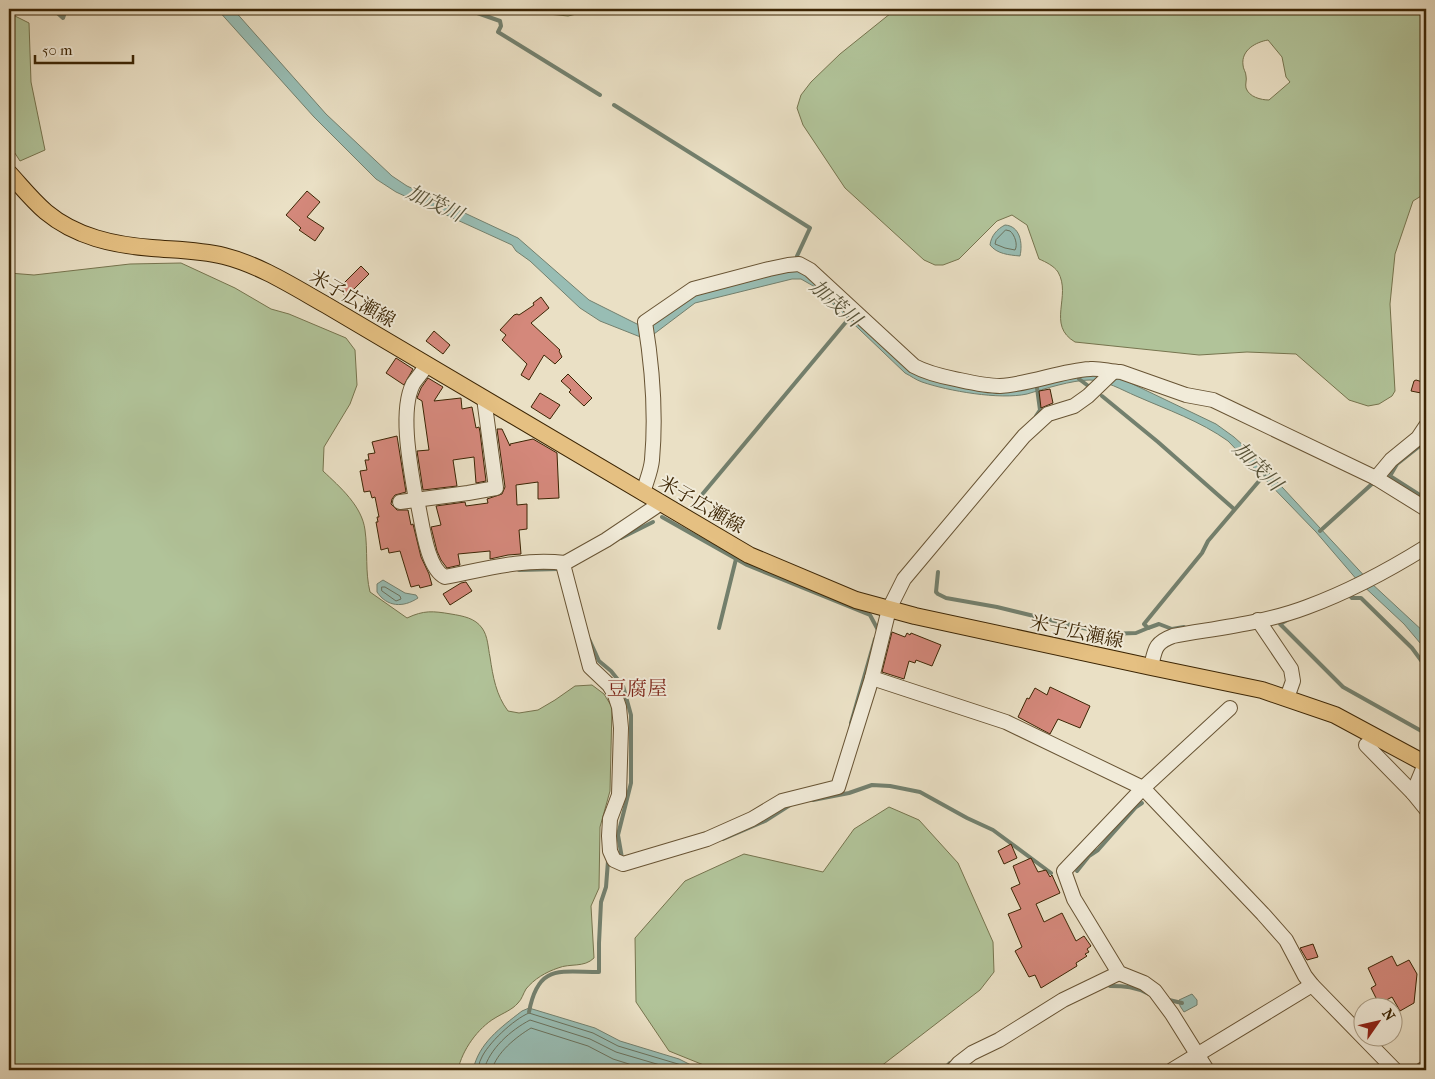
<svg xmlns="http://www.w3.org/2000/svg" width="1435" height="1079" font-family="'IM FELL French Canon','Noto Serif JP',serif">
	<style>
		.green { fill: #b1c399; stroke: #76744e; fill-rule: evenodd }
		.water { fill: #98bdb4; stroke: #73806e }
		.lines { fill: none; stroke-linecap: round; stroke-linejoin: round }
		.shore { stroke: #6a715c; stroke-width: 1 }
		.stream { stroke: #73806e; stroke-width: 4 }
		.building { fill: #d4887b; stroke: #3c2504 }
		.minor-casing { stroke: #685434; stroke-width: 16 }
		.major-casing { stroke: #3c2504; stroke-width: 18 }
		.minor { stroke: #f1ebd9; stroke-width: 14 }
		.major { stroke: #e5c082; stroke-width: 16 }
		.labels { text-anchor: middle; stroke-width: 4; stroke-linejoin: round; paint-order: stroke }
		.street-label { font-size: 19px; fill: #3c2504; stroke: #f1ebd9 }
		.water-label { font-size: 20px; font-style: italic; fill: #585339; stroke: #f1ebd9 }
		.neighbourhood-label { font-size: 20px; fill: #7a1f14; stroke: #f1ebd9 }
	</style>
	<rect width="100%" height="100%" fill="#eae0c5"/>
	<filter id="stains"><feTurbulence type="fractalNoise" baseFrequency=".004" numOctaves="4"/><feColorMatrix values="0 0 0 0 .2 0 0 0 0 .09 0 0 0 0 .02 0 0 0 .5 -.17"/></filter>
	<radialGradient id="worn" r=".72"><stop offset=".6" stop-color="#630" stop-opacity="0"/><stop offset="1" stop-color="#630" stop-opacity=".3"/></radialGradient>
	<!-- green -->
	<g class="green">
		<polygon points="499,9 597,9 568,16"/>
		<path d="M896,9H1426V193L1413,201L1395,254L1390,304L1395,391L1392,396L1379,404L1368,406L1349,400L1296,354L1247,352L1199,355L1075,342C1046,325 1072,296 1058,272C1054,266 1046,262 1039,259L1027,225L1012,215L997,221L959,259L943,265H935L924,260L845,188L803,125L797,108L801,95L811,82L840,54ZM1268,40L1282,57L1286,77L1290,82L1269,100C1261,100 1249,97 1246,88C1245,84 1247,80 1246,76C1246,72 1243,69 1243,65C1241,50 1256,42 1268,40Z"/>
		<polygon points="9,13 29,23 31,82 45,150 20,161 9,144"/>
		<path d="M181,263L235,288L271,309L289,314L346,338L355,350L357,385L350,404L324,447L323,471C340,487 362,506 365,530C368,551 365,572 370,592L407,618C424,610 433,611 451,614C463,616 475,618 482,628C488,636 488,648 490,657C493,677 496,695 508,711L519,713L538,710L555,700L575,686L592,685L604,694L612,707L610,791L600,827L599,888L591,906L594,958C584,968 570,963 558,968C546,972 534,979 526,989C523,994 522,999 518,1003C512,1010 503,1013 495,1018C478,1028 462,1050 458,1070H9V273L34,275L130,264Z"/>
		<polygon points="889,807 919,820 958,863 993,942 994,972 980,990 876,1070 716,1070 669,1051 636,1002 635,938 685,881 744,854 823,872 854,829"/>
	</g>
	<!-- water -->
	<g class="water">
		<path d="M217,9H233L326,114L392,176L407,186L518,238L589,300L641,326L681,299L800,268L916,369L977,386L1088,373L1118,377L1216,424L1234,437L1245,447L1370,582L1425,633L1426,635V650L1404,624L1358,581L1316,532L1228,441C1200,421 1168,410 1136,396C1122,390 1105,380 1090,380C1072,380 1044,389 1027,394C1000,400 948,391 922,382C916,380 911,376 905,373L815,287L801,279H792L695,303L650,337L643,338L600,321L580,308L530,261L516,251L512,245L396,192L376,179L314,117Z"/>
		<path d="M1005,225C1020,226 1023,243 1020,256C1009,255 997,254 990,245C991,236 997,229 1005,225Z"/>
		<path d="M383,580L405,593L416,595L418,598C403,608 387,607 377,592V584Z"/>
		<polygon points="1192,994 1197,1000 1197,1005 1184,1012 1180,1006 1179,1000"/>
		<path d="M529,1008L595,1028L620,1041L679,1059L701,1070H473C479,1043 500,1028 522,1011Z"/>
	</g>
	<g class="lines">
		<!-- shore -->
		<g class="shore">
			<path d="M1006,230L1010,231C1015,235 1018,245 1015,250L1005,248L995,244L996,240Z"/>
			<polygon points="382,587 385,587 400,596 401,599 396,601 382,591"/>
			<path d="M478,1070C479,1067 479,1062 481,1059C487,1044 514,1019 529,1013L593,1033L618,1046L678,1064L693,1070"/>
			<path d="M484,1070C489,1049 511,1030 530,1020L590,1039L616,1052L677,1070"/>
			<path d="M492,1070C496,1053 516,1037 531,1028L588,1046L613,1059L648,1070"/>
		</g>
		<!-- stream -->
		<g class="stream">
			<polyline points="53,9 63,18 66,9"/>
			<polyline points="466,9 500,21 501,26 498,32 600,95"/>
			<polyline points="614,105 810,228 797,256"/>
			<polyline points="1079,379 1091,388"/>
			<polyline points="1102,396 1158,442 1234,509"/>
			<polyline points="1036,416 1040,410 1037,388"/>
			<polyline points="1426,441 1397,464 1390,476 1426,499"/>
			<polyline points="695,503 851,316"/>
			<polyline points="662,517 747,565 870,615 878,630"/>
			<polyline points="1320,531 1373,483"/>
			<polyline points="621,538 653,522"/>
			<polyline points="519,570 558,569"/>
			<polyline points="938,572 936,592 938,594 946,598 997,607 1108,634 1136,633 1148,628 1144,624 1202,553 1208,541 1265,474"/>
			<polyline points="1346,596 1349,595 1352,598 1361,598 1412,648 1423,663 1426,666"/>
			<polyline points="1289,619 1280,624 1343,687 1425,733"/>
			<polyline points="719,628 736,559"/>
			<polyline points="1148,628 1159,624 1172,629 1184,627"/>
			<polyline points="589,639 599,661 611,671 623,686 631,715 631,783 618,835 622,858"/>
			<polyline points="851,723 875,639"/>
			<polyline points="813,800 849,793 872,785 890,786 920,792 967,818 993,830 1051,873"/>
			<polyline points="723,839 765,821 790,805"/>
			<polyline points="1077,871 1089,856 1098,850 1136,807 1142,803"/>
			<path d="M1110,986C1124,986 1136,987 1149,994"/>
			<polyline points="1169,1000 1182,1003"/>
			<path d="M529,1012C538,964 559,972 599,972V943L601,902L606,887L608,861"/>
			<polyline points="943,1070 950,1063"/>
		</g>
	</g>
	<!-- building -->
	<g class="building">
		<polygon points="307,191 320,202 307,217 324,228 315,241 299,230 301,228 286,215"/>
		<polygon points="361,266 369,274 346,297 338,289"/>
		<polygon points="541,297 549,308 531,323 560,350 559,351 562,357 555,364 544,355 529,380 521,375 527,364 502,340 506,335 500,330 514,315 517,314 519,315 534,305 533,303"/>
		<polygon points="434,331 450,345 443,354 426,341"/>
		<polygon points="396,358 413,369 404,385 386,373"/>
		<polygon points="568,374 592,398 584,406 569,392 571,390 561,381"/>
		<polygon points="428,378 443,387 434,401 461,398 462,409 472,407 476,428 479,427 480,432 486,481 476,483 474,457 453,460 457,486 423,490 417,451 429,450 422,401 417,398 421,388"/>
		<polygon points="1416,380 1426,383 1426,394 1411,391 1414,381"/>
		<polygon points="1050,389 1053,403 1041,408 1039,391"/>
		<polygon points="540,393 560,405 550,419 531,407"/>
		<polygon points="497,429 502,429 510,446 510,444 533,439 557,453 559,498 538,499 538,482 516,485 517,505 527,504 527,529 519,530 521,554 508,555 490,559 490,551 458,554 460,565 447,568 441,560 437,551 431,527 441,525 436,506 465,502 466,506 488,503 487,499 502,494 505,487"/>
		<polygon points="397,436 406,492 395,495 392,499 391,504 397,510 408,510 411,525 413,524 421,557 429,574 432,585 420,588 419,585 411,587 400,551 389,553 388,548 381,550 376,522 378,522 377,517 379,517 375,497 372,498 370,491 364,492 360,471 367,470 365,460 369,460 368,454 375,453 372,442"/>
		<polygon points="466,582 472,591 450,605 443,594 461,583"/>
		<polygon points="892,632 905,637 907,633 910,635 911,633 941,645 932,666 916,660 915,663 909,661 904,679 882,672"/>
		<polygon points="1050,687 1090,706 1080,728 1058,719 1050,734 1018,717 1027,698 1029,699 1035,688 1047,695"/>
		<polygon points="1011,844 1017,858 1004,864 998,851"/>
		<polygon points="1031,858 1038,872 1046,870 1050,877 1052,875 1060,893 1036,904 1044,922 1062,913 1076,941 1084,936 1091,946 1087,949 1089,952 1085,954 1087,956 1076,963 1077,966 1041,988 1035,975 1029,977 1015,951 1022,947 1008,914 1021,909 1011,888 1020,884 1013,866"/>
		<polygon points="1313,944 1318,957 1307,960 1300,948"/>
		<polygon points="1392,956 1397,966 1409,960 1417,974 1414,1003 1400,1011 1392,997 1379,1004 1371,988 1376,985 1368,968"/>
	</g>
	<g class="lines">
		<!-- minor casing -->
		<g class="minor-casing">
			<g id="minor">
				<polyline points="1376,478 1391,460 1418,438 1426,426"/>
				<path d="M643,493C646,482 651,471 652,460C656,416 652,365 645,322L693,289L769,269L788,265L799,264L810,270L914,366C927,373 940,376 955,379C969,382 985,386 1000,386C1031,384 1060,371 1090,369C1101,368 1110,372 1121,372L1186,395L1213,400L1376,478L1426,509"/>
				<path d="M416,500C411,470 399,412 413,384C417,378 423,371 427,365"/>
				<path d="M417,500C422,520 426,568 445,577C486,569 523,558 565,563"/>
				<polyline points="400,502 468,493 496,488 484,398"/>
				<polyline points="661,503 606,540 565,563 564,568 590,667 609,685 615,695 619,707 621,728 619,795 610,819 609,836 610,851 614,860 623,864 707,839 752,819 782,801 838,787 872,678 889,609 904,579 1024,436 1048,414 1074,406 1088,396 1113,372"/>
				<polyline points="1258,620 1291,669 1293,681 1287,698"/>
				<path d="M1151,667C1155,650 1154,643 1173,636C1217,628 1265,623 1307,607C1348,592 1389,570 1426,547"/>
				<polyline points="872,678 1006,722 1143,788 1263,914 1286,940 1305,976 1312,985 1395,1070"/>
				<polyline points="1366,745 1413,793"/>
				<polyline points="1425,764 1413,793 1426,809"/>
				<polyline points="953,1070 959,1063 972,1053 999,1040 1063,1000 1119,973"/>
				<polyline points="1172,1070 1312,985"/>
				<polyline points="1207,1070 1172,1014 1155,991 1144,983 1119,973 1074,899 1064,871 1143,788 1230,708"/>
				<polyline points="1422,1070 1426,1068"/>
			</g>
		</g>
		<!-- major casing -->
		<g class="major-casing">
			<path id="major" d="M9,173C21,186 32,200 46,212C76,237 114,245 152,248C176,250 200,250 224,256C260,265 294,287 326,305L749,555L856,600L915,616L1151,667L1262,690L1335,715L1426,764"/>
		</g>
		<!-- minor -->
		<use href="#minor" class="minor"/>
		<!-- major -->
		<use href="#major" class="major"/>
	</g>
	<g class="labels">
		<!-- street labels -->
		<g class="street-label">
			<text transform="translate(353 298) rotate(30)" y="7">米子広瀬線</text>
			<text transform="translate(702 504) rotate(30)" y="7">米子広瀬線</text>
			<text transform="translate(1077 631) rotate(12)" y="7">米子広瀬線</text>
		</g>
		<!-- water labels -->
		<g class="water-label">
			<text transform="translate(435 203) rotate(25)" y="7">加茂川</text>
			<text transform="translate(836 303) rotate(41)" y="7">加茂川</text>
			<text transform="translate(1258 466) rotate(45)" y="7">加茂川</text>
		</g>
		<!-- neighbourhood labels -->
		<g class="neighbourhood-label">
			<text x="637" y="695">豆腐屋</text>
		</g>
	</g>
	<!-- margin -->
	<rect width="1435" height="1079" fill="none" stroke="#eae0c5" stroke-width="30"/>
	<rect x="10" y="10" width="1415" height="1059" fill="none" stroke="#3c2504" stroke-width="2.5"/>
	<rect x="15" y="15" width="1405" height="1049" fill="none" stroke="#3c2504"/>
	<!-- north arrow -->
	<g transform="translate(1378 1022) rotate(56)"><circle r="24" fill="#f1ebd9" stroke="#a99c84"/>
	<path d="M0-4L9 19L0 12L-9 19Z" fill="#8f2418"/>
	<text y="-8" font-size="14" font-weight="bold" text-anchor="middle" fill="#3c2504">N</text>
	</g>
	<!-- scale -->
	<path d="M35 55v8h98v-8" fill="none" stroke="#3c2504" stroke-width="2.5"/>
	<text x="42" y="55" font-size="15" fill="#3c2504" stroke="#f1ebd9" stroke-width="4" paint-order="stroke">50 m</text>
	<rect width="100%" height="100%" filter="url(#stains)"/>
	<rect width="100%" height="100%" fill="url(#worn)"/>
</svg>
